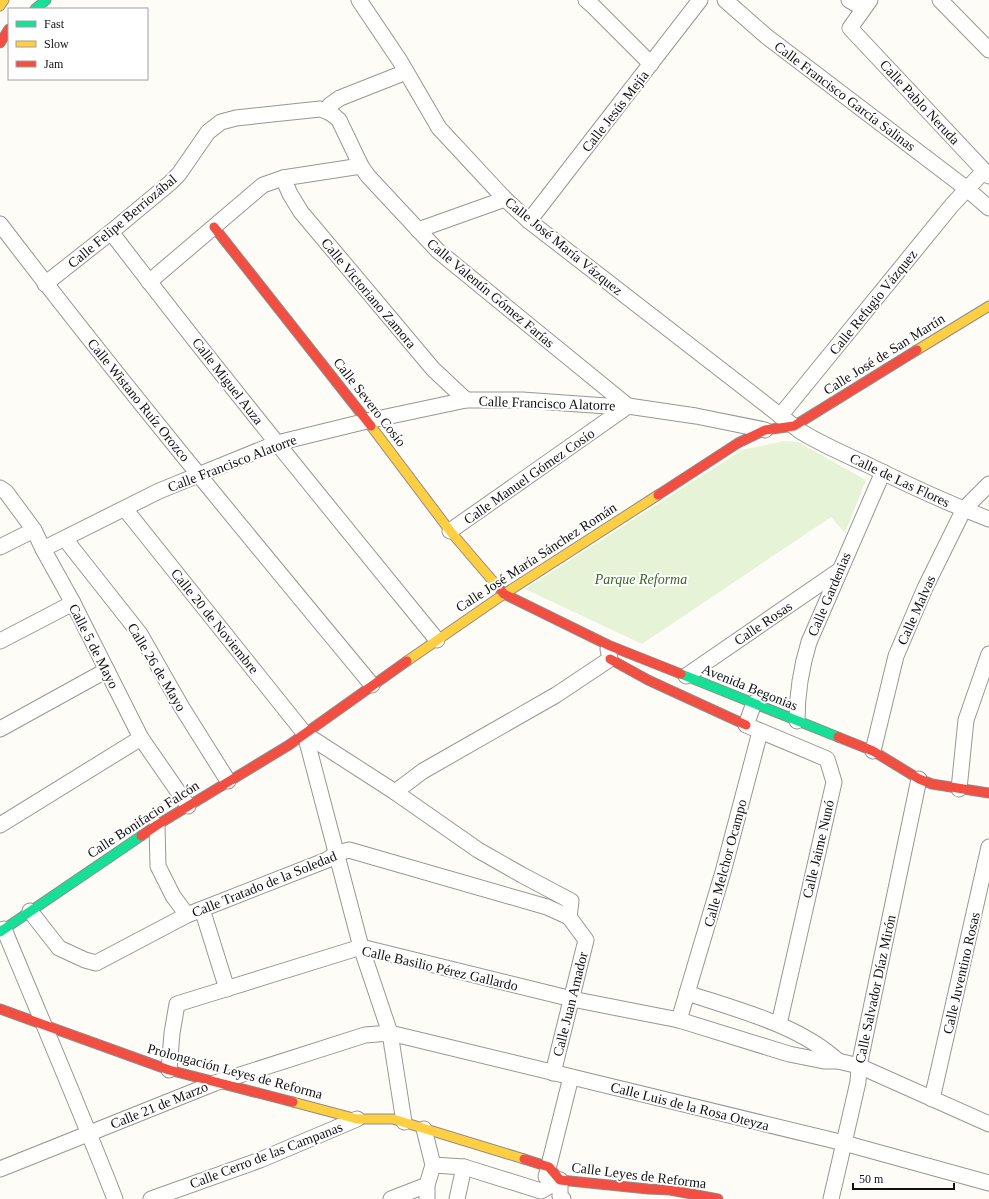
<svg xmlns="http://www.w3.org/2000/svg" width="989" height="1199" font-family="'Times New Roman',serif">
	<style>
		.green { fill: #e7f3d7 }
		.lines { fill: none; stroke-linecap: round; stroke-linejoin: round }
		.street-casing { stroke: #979795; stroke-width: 17 }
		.fast-casing { stroke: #8e8d8b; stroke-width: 11 }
		.slow-casing { stroke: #8e8d8b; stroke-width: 11 }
		.jam-casing { stroke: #8e8d8b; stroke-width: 11 }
		.street { stroke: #fffffe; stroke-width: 15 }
		.fast { stroke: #16e098; stroke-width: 9 }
		.slow { stroke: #ffcf43; stroke-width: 9 }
		.jam { stroke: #f24e42; stroke-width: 9 }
		.labels { text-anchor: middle; stroke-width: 4; stroke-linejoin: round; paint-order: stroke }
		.street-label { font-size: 14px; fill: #111; stroke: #fff }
		.park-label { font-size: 14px; font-style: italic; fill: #2f6b1f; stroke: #fff }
	</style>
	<rect width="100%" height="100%" fill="#fdfcf7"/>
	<!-- green -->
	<polygon class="green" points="784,441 798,442 866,480 845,533 831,517 642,644 525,589 742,450"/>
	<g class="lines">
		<!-- street casing -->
		<g class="street-casing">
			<g id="street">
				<path d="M359,0L400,61L439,128L505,199L529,221L800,431C821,444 844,454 866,464C906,484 947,503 989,519"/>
				<polyline points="586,0 592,5 651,64"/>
				<polyline points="725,0 766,36 967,189 989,208"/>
				<polyline points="849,0 863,8"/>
				<polyline points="870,0 850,28 989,176"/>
				<polyline points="940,0 989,50"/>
				<polyline points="326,111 330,105 340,98 406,72"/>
				<polyline points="283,178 290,194 301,212 433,369 466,400"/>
				<polyline points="529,221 700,0"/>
				<path d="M0,224C120,381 246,533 372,685"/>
				<polyline points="418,230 505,199"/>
				<path d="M111,232C217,371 327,505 437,640"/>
				<polyline points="149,282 263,185 283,178 361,166"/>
				<path d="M45,284L111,232L170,183L179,174L208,132L221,122L236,118L320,109C328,111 333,114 339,120L361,166L368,176L438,251L628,406L450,531"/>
				<polyline points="780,416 952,205 984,171"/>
				<polyline points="0,488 6,492 34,530 43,549 73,603 141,738 188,806"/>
				<polyline points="125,509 305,734 395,792 423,771 556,695 610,659 608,649"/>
				<polyline points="65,539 140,634 181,706 228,781"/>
				<polyline points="0,547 34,530"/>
				<polyline points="43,549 159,491 277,443 367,421 466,400 522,400 607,406 628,406 696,416 765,430"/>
				<polyline points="0,641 73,603"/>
				<polyline points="686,676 840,570"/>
				<polyline points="754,703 746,725 827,759 834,782 779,1024"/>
				<path d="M797,721C797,694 801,668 809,642L883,472"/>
				<polyline points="0,729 107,670"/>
				<polyline points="305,734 361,947 390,1033 404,1122"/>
				<polyline points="873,751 896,656 925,588 964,509 989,484"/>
				<polyline points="959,789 966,720 989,654"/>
				<polyline points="395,792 478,850 522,875 571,901 569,917"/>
				<polyline points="0,825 141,738"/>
				<polyline points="157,825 158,866 173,896 187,915"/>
				<polyline points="202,909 227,989"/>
				<polyline points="30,911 59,948 85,960 96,963 187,915 327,860 337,853 349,850 547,907 569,917"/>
				<path d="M4,929C41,1019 80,1109 115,1199"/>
				<path d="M687,993C738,1010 799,1025 838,1061"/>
				<polyline points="679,1020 723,872 760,732"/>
				<polyline points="169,1070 172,1033 177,1004 361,947 572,999 679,1020 789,1054 824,1061 838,1061 859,1066 989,1124"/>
				<polyline points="553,1073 586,940 569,917"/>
				<polyline points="932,1099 989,847"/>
				<polyline points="424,1129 433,1165 427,1185 427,1199"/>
				<polyline points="433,1165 464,1167 541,1191 560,1180"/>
				<polyline points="0,1169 215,1083 365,1035 390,1033 844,1143 989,1183"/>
				<polyline points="546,1177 571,1077"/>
				<polyline points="560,1180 560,1196 563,1199"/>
				<polyline points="151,1199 260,1160 357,1119"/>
				<polyline points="391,1199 427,1185"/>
				<polyline points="457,1199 464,1167"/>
				<polyline points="831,1199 844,1143 858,1082 859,1066 919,779"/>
			</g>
		</g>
		<!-- fast casing -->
		<g class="fast-casing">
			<g id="fast">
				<polyline points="35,9 46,0"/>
				<polyline points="681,674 838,737"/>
				<polyline points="0,932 141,836"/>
			</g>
		</g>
		<!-- slow casing -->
		<g class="slow-casing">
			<g id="slow">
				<polyline points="0,6 4,0"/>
				<polyline points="917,350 989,306"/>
				<polyline points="371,426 450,531 498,587"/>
				<polyline points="407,661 504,594 658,495"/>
				<polyline points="293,1102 357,1119 393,1119 524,1159"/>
			</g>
		</g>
		<!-- jam casing -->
		<g class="jam-casing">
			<g id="jam">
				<polyline points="0,43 9,29"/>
				<polyline points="214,227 371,426"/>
				<polyline points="658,495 738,443 765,430 794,426 917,350"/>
				<polyline points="498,587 504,594 608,645 681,674"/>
				<polyline points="610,659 648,680 746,725"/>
				<polyline points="838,737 873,751 919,779 932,784 989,793"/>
				<polyline points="141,836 157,825 289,745 407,661"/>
				<polyline points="0,1009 169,1070 293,1102"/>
				<polyline points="524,1159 549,1167 560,1180 648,1189 670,1190 718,1199"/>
			</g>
		</g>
		<!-- street -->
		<use href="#street" class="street"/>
		<!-- fast -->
		<use href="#fast" class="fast"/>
		<!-- slow -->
		<use href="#slow" class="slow"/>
		<!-- jam -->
		<use href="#jam" class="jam"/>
	</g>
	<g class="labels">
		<!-- street labels -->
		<g class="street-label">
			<text transform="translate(845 96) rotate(37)" y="5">Calle Francisco García Salinas</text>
			<text transform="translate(920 102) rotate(47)" y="5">Calle Pablo Neruda</text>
			<text transform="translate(615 111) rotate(-52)" y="5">Calle Jesús Mejía</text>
			<text transform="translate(122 221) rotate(-40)" y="5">Calle Felipe Berriozábal</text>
			<text transform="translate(564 246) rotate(39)" y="5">Calle José María Vázquez</text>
			<text transform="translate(369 293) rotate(50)" y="5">Calle Victoriano Zamora</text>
			<text transform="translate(491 293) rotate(40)" y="5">Calle Valentín Gómez Farías</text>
			<text transform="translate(873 302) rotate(-51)" y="5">Calle Refugio Vázquez</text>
			<text transform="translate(884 354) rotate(-32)" y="5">Calle José de San Martín</text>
			<text transform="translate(228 381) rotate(52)" y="5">Calle Miguel Auza</text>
			<text transform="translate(139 400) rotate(51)" y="5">Calle Wistano Ruíz Orozco</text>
			<text transform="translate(370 402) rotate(52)" y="5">Calle Severo Cosío</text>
			<text transform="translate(547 403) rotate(2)" y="5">Calle Francisco Alatorre</text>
			<text transform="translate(232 463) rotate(-21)" y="5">Calle Francisco Alatorre</text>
			<text transform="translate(529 476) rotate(-35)" y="5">Calle Manuel Gómez Cosío</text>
			<text transform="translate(900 480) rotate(25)" y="5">Calle de Las Flores</text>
			<text transform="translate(536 557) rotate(-33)" y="5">Calle José María Sánchez Román</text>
			<text transform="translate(829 594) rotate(-67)" y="5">Calle Gardenias</text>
			<text transform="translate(916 610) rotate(-66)" y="5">Calle Malvas</text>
			<text transform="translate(215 621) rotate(51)" y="5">Calle 20 de Noviembre</text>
			<text transform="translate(763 623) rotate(-34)" y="5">Calle Rosas</text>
			<text transform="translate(94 646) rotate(63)" y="5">Calle 5 de Mayo</text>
			<text transform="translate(157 667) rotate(59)" y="5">Calle 26 de Mayo</text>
			<text transform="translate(750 687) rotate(22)" y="5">Avenida Begonias</text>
			<text transform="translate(143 819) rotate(-33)" y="5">Calle Bonifacio Falcón</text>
			<text transform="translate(818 849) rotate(-77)" y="5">Calle Jaime Nunó</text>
			<text transform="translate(725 863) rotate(-75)" y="5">Calle Melchor Ocampo</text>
			<text transform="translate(264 884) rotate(-22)" y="5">Calle Tratado de la Soledad</text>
			<text transform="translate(440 968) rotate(13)" y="5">Calle Basilio Pérez Gallardo</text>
			<text transform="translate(961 973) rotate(-77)" y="5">Calle Juventino Rosas</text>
			<text transform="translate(875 989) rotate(-78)" y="5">Calle Salvador Díaz Mirón</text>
			<text transform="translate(570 1004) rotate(-76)" y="5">Calle Juan Amador</text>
			<text transform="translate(235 1071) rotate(15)" y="5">Prolongación Leyes de Reforma</text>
			<text transform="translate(159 1105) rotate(-22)" y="5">Calle 21 de Marzo</text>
			<text transform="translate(690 1106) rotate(14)" y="5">Calle Luis de la Rosa Oteyza</text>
			<text transform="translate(266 1155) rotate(-21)" y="5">Calle Cerro de las Campanas</text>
			<text transform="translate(639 1175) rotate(7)" y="5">Calle Leyes de Reforma</text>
		</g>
		<!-- park labels -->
		<g class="park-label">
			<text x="641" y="584">Parque Reforma</text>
		</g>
	</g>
	<!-- legend -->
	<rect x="8" y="8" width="140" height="72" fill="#ffffff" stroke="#a0a0a0"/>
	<rect x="16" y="21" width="20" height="6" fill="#16e098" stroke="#a0a0a0"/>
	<text x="44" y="28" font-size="12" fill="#111111">Fast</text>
	<rect x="16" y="41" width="20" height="6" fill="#ffcf43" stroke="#a0a0a0"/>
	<text x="44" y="48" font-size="12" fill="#111111">Slow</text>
	<rect x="16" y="61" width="20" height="6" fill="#f24e42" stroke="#a0a0a0"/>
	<text x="44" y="68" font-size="12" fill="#111111">Jam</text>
	<!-- scale -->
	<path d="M853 1183v6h101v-6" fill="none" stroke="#111111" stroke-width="2"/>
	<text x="859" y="1183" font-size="12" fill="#111111" stroke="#ffffff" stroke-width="3" paint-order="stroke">50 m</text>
</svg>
